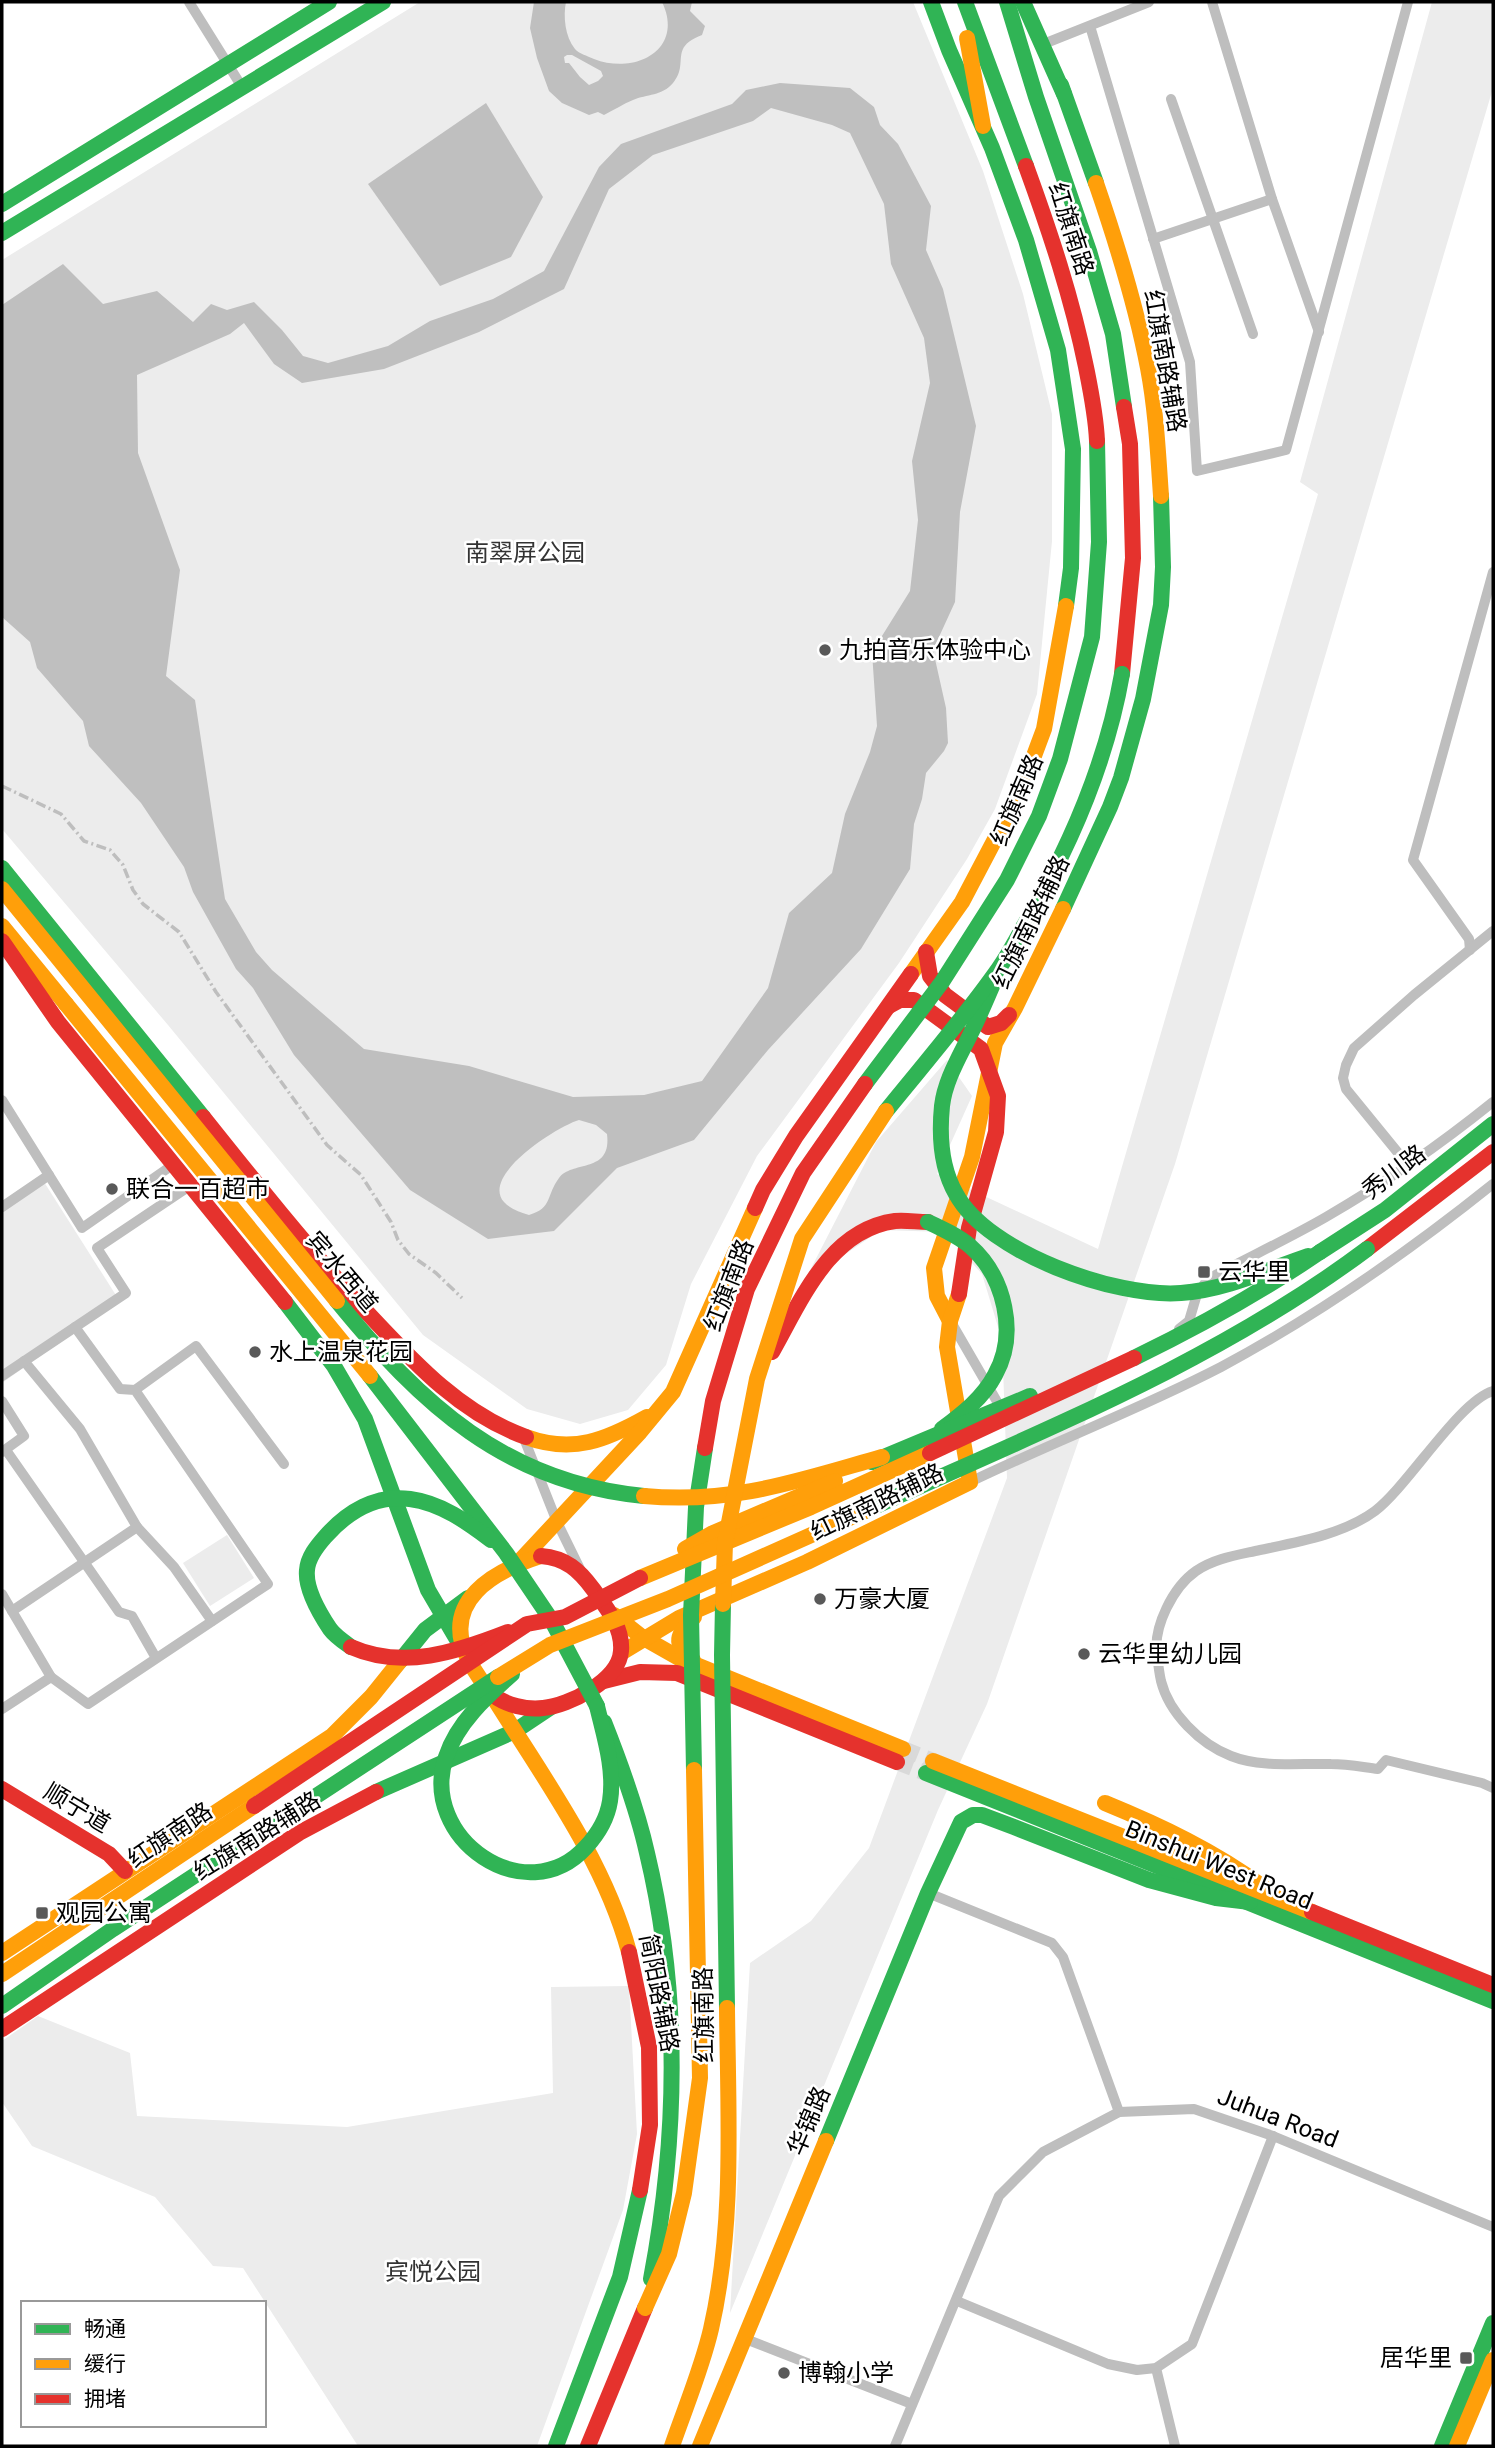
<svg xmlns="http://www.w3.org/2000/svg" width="1495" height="2448" font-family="Roboto,'Noto Sans SC',sans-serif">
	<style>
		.green { fill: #ececec }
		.water { fill: #bfbfbf; fill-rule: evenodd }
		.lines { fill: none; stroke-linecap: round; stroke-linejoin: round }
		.secondary-tunnel { stroke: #d9d9d9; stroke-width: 16; stroke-dasharray: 16 8; stroke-linecap: butt }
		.street { stroke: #bebebe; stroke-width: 10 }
		.fast { stroke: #30b455; stroke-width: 16 }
		.slow { stroke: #ff9f0a; stroke-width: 16 }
		.jam { stroke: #e5322d; stroke-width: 16 }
		.rail { stroke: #bebebe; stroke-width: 3.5; stroke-dasharray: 10 3.5 2 3.5; stroke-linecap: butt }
		.fast-bridge { stroke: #30b455; stroke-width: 16 }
		.slow-bridge { stroke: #ff9f0a; stroke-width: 16 }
		.jam-bridge { stroke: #e5322d; stroke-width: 16 }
		.poi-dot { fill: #595959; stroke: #fff; stroke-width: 2.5 }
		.labels { text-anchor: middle; stroke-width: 5; stroke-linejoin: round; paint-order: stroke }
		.street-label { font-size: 24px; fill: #000; stroke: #fff }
		.park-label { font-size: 24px; fill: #333; stroke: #fff }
		.poi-label { font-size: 24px; fill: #000; stroke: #fff; text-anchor: start }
	</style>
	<rect width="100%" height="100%" fill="#fff"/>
	<!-- green -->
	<g class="green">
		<polygon points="420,2 913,2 983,171 1023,294 1052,414 1052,541 1037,694 995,809 967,859 899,963 757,1156 691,1284 666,1365 628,1410 580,1424 527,1409 423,1335 168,1025 2,829 2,260"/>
		<polygon points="1432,2 1493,2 1493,88 1175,1164 987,1704 938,1810 730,2313 750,1963 811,1921 869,1848 1007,1478 1002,1340 982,1274 944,1232 881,1230 804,1282 876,1142 947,1060 972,1096 937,1174 1098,1249 1318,494 1300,482"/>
		<polygon points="44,1182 119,1300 2,1383 2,1208"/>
		<polygon points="227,1535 254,1578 210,1606 183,1563"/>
		<polygon points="629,1986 637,2134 623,2210 537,2446 358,2446 243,2268 213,2266 155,2197 32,2146 2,2102 2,2041 38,2016 130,2053 137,2116 347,2127 553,2093 551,1987"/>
	</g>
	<!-- water -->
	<g class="water">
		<path d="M534,2H566C563,16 565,37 575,49C579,54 588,56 594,59C635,75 685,50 662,2H692L690,11L705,26L702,35C668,48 690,63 673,83C662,96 647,94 633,100C623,104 614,110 604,115L598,112L589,115L562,103L549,91L537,58L530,28ZM567,55H572L601,71L603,76L598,81L589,85L580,77L569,63H565L564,57Z"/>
		<path d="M780,83L850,88L874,107L880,125L898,144L931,206L926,250L943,289L976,426L960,512L955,602L933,650L946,708L948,743L944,751L926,773L922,799L914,824L910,869L861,949L768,1050L694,1140L617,1168L554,1231L488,1239L410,1190L294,1055L253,988L236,969L193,892L184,867L141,803L89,746L83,721L37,668L30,642L2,617V305L63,264L103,304L157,291L193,322L211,304L227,310L254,302L282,330L303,356L328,363L388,346L430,321L493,299L544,271L599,167L621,144L732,104L746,90ZM771,108L832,125L850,133L884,204L891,264L924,338L930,383L912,461L918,520L910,591L872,652L877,726L870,752L845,814L832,873L789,913L768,988L702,1081L644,1095L573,1097L469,1066L364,1049L272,970L256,952L225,899L195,700L166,676L180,570L138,453L137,375L230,334L244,323L274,364L302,383L384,369L479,332L564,289L609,189L653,155L753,121ZM579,1120L596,1125L607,1134C612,1174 573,1160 559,1178C546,1195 553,1208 529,1215C520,1212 510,1209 504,1202C480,1175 558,1126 579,1120Z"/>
		<polygon points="486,103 543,197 511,257 440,286 368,184"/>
	</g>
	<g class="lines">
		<!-- secondary-tunnel -->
		<g class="secondary-tunnel">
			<polyline points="903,1749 933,1761"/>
			<polyline points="897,1762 926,1773"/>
		</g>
		<!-- street -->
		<g class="street">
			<polyline points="189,2 242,87"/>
			<polyline points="1212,2 1272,199 1319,332"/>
			<polyline points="1090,26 1190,362 1197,471 1286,450 1408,2"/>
			<polyline points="1046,43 1149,2"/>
			<polyline points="1171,99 1253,334"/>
			<polyline points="1153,239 1272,199"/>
			<polyline points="1470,950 1469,939 1413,860 1493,572"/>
			<polyline points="2,1100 82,1228 174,1164"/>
			<polyline points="1408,1165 1346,1089 1343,1078 1346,1065 1354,1048 1414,995 1493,931"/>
			<polyline points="2,1207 49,1175"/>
			<polyline points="951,1322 999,1405 1004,1410"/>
			<path d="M1179,1329L1189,1321L1197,1294L1208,1279C1247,1258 1288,1239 1326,1217C1385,1183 1441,1144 1493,1102"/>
			<polyline points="24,1361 80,1429 137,1527"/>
			<polyline points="2,1376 126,1293 97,1248 191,1185"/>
			<polyline points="135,1390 196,1346 284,1464"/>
			<path d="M1493,1391C1459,1401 1408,1486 1375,1511C1344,1534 1298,1542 1260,1550C1238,1555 1215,1558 1196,1571C1173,1587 1153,1627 1157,1654C1158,1663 1159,1672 1161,1681C1169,1713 1200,1744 1231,1756C1261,1768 1299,1763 1331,1764C1347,1764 1362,1767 1378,1769L1386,1760L1482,1783L1493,1788"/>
			<polyline points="2,1401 24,1436 2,1452"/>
			<polyline points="523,1436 557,1522 580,1569"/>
			<polyline points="6,1450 119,1612 132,1616 156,1658"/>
			<path d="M970,1482C1053,1442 1140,1409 1221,1367C1318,1315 1407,1253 1493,1184"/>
			<polyline points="2,1594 51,1677"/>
			<polyline points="12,1611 137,1527 174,1567 212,1621"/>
			<polyline points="2,1709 51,1677 88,1704 268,1584 135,1390 120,1389 75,1327"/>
			<polyline points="928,1893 1052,1943 1063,1957 1119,2112"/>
			<polyline points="957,2301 1108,2364 1137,2370 1156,2368 1192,2344 1273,2136"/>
			<polyline points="743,2338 912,2404"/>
			<polyline points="1156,2368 1175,2446"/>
			<polyline points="895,2446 999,2196 1043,2152 1119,2112 1194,2109 1273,2136 1493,2227"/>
		</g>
		<!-- fast -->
		<g class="fast">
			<polyline points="931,2 949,50 992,148 1026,240 1058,350 1073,449 1071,568 1066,606"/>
			<polyline points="965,2 1026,166"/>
			<polyline points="1007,2 1036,97 1089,251 1113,334 1124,407"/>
			<polyline points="1023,2 1064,94"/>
			<polyline points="1061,85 1096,183"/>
			<polyline points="2,204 329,2"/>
			<polyline points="2,233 383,2"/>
			<polyline points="2,868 203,1117"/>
			<polyline points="1063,909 1110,807 1121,778 1143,699 1161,605 1163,567 1161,496"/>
			<polyline points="1320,1252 1385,1210 1493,1124"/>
			<polyline points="285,1302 334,1366 365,1419 428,1590 462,1648"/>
			<polyline points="400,1661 425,1630 468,1598"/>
			<path d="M604,1722C621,1765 637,1808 647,1853C681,1995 678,2136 651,2279"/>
			<polyline points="926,1773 1493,2001"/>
			<polyline points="376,1792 515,1731 551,1707"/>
			<polyline points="826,2141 928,1893 961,1822 973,1815 982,1815 1014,1827 1149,1880 1216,1898 1250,1902"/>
			<polyline points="556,2446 620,2277 640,2190"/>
			<polyline points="1442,2446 1493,2323"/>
		</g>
		<!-- slow -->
		<g class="slow">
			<polyline points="967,38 983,126"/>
			<path d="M1096,183C1117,244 1136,305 1148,368C1156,410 1158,453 1161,496"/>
			<polyline points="2,926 66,1004"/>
			<polyline points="911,974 962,902 1022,788 1044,729 1066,606"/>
			<polyline points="950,1321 937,1296 934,1268 972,1157 995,1043 1015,1008 1063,909"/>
			<path d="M526,1437C573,1454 606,1440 647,1417"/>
			<polyline points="519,1562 640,1432 673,1392 755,1208"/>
			<polyline points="614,1615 642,1637 679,1658 903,1749"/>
			<polyline points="621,1653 679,1618 807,1562 970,1482 947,1347 950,1321 959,1294"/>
			<path d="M693,1660C672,1644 677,1634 694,1617"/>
			<path d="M492,1695C542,1776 604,1859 629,1952"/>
			<path d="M493,1695C483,1684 475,1672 468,1659C440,1601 494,1571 541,1556"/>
			<polyline points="933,1761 1312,1912"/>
			<path d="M1105,1803C1161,1826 1214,1851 1263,1887"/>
			<polyline points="2,1953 332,1736 371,1697 400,1661"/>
			<polyline points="700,2446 826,2141"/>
			<polyline points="1457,2446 1493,2360"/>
		</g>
		<!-- jam -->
		<g class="jam">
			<polyline points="1122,674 1133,558 1130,444 1124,407"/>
			<polyline points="2,941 58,1022 285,1302"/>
			<polyline points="926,952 930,976 945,995 988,1027 1001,1023 1009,1015"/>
			<polyline points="889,1006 900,1000 914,1000 981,1049 998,1096 996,1132 969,1228 959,1294"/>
			<path d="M203,1117C254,1181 305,1245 361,1306C409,1357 458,1413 526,1437"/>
			<polyline points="755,1208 763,1190 796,1136 911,974"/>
			<polyline points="1367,1249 1493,1152"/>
			<path d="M772,1352C801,1301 829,1230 895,1221C906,1220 917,1222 928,1222"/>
			<polyline points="604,1681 640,1672 677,1673 897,1762"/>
			<path d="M493,1695C506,1705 526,1710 543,1708C569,1706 619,1680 621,1651C623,1627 606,1607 593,1589C579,1570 566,1558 541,1556"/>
			<polyline points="2,1789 109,1854 125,1871"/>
			<polyline points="1312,1912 1493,1985"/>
			<polyline points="629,1952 649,2047 650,2125 640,2190"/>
			<polyline points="2,2029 299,1833 376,1792"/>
			<polyline points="588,2446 645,2308"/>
		</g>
		<!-- rail -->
		<polyline class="rail" points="2,786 61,814 84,841 110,850 123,865 133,890 143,904 179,932 216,992 327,1145 361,1175 391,1222 398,1240 409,1254 436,1273 462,1298"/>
		<!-- fast-bridge -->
		<g class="fast-bridge">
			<path d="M993,984C986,1000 979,1017 971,1033C960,1056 945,1080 942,1106C939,1136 941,1168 956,1194C988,1253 1116,1298 1181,1293C1225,1290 1267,1270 1308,1256"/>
			<polyline points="865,1084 942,982 1007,880 1039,816 1060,759 1092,637 1099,542 1097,441"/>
			<path d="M886,1111C924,1064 964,1018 999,968C1010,953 1019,934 1029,917C1072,842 1107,760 1122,674"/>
			<path d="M928,1222C943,1229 958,1236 970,1246C1005,1277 1018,1334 995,1375C983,1398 962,1414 942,1429"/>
			<path d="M337,1301C421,1404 506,1483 644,1496"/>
			<path d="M1134,1358C1198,1327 1261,1292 1320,1252"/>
			<polyline points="370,1376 506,1553 552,1621 597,1706"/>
			<polyline points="872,1462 1030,1396"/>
			<path d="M865,1511C1036,1433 1215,1363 1367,1249"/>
			<polyline points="723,1604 722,1655 727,2008"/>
			<path d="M351,1647C344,1642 335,1636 330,1629C320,1614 305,1589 307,1570C308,1557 317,1546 325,1537C347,1512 376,1494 410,1499C441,1503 467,1522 491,1540"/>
			<path d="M512,1674C486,1697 457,1723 446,1757C418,1838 526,1913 586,1847C598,1834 607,1820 610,1801C615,1769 604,1736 597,1706"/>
			<polyline points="694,1770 691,1615 696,1507 705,1448"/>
			<polyline points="2,2006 113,1929 498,1677"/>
		</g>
		<!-- slow-bridge -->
		<g class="slow-bridge">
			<polyline points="2,889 337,1301"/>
			<polyline points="66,1004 370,1376"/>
			<path d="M644,1496C734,1504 797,1481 882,1457"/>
			<polyline points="685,1549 713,1533 835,1481"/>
			<polyline points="640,1578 811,1507 930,1453"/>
			<polyline points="723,1604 725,1543 757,1379 802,1239 886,1111"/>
			<polyline points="498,1677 550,1645 668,1599 865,1511"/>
			<polyline points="2,1974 254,1806"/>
			<polyline points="645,2308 669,2254 684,2193 700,2078 694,1770"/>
			<path d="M672,2446C685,2408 702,2368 711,2329C735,2224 728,2114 727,2008"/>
		</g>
		<!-- jam-bridge -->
		<g class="jam-bridge">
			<path d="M1026,166C1050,232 1072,298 1086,367C1091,392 1096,416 1097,441"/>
			<polyline points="705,1448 713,1401 747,1289 803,1173 865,1084"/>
			<polyline points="930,1453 1134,1358"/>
			<path d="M351,1647C403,1670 457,1652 508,1632"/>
			<polyline points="254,1806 527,1624 565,1617 640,1578"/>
		</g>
	</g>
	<!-- markers -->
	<g class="poi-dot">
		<circle cx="825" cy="650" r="7"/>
		<circle cx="112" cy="1189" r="7"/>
		<rect x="1197" y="1265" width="14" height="14" rx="3.5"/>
		<circle cx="255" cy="1352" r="7"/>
		<circle cx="820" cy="1599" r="7"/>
		<circle cx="1084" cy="1654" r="7"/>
		<rect x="35" y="1906" width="14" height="14" rx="3.5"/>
		<rect x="1459" y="2351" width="14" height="14" rx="3.5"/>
		<circle cx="784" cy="2373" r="7"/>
	</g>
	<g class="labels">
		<!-- street labels -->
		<g class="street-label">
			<text transform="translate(1071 229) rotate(72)" y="8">红旗南路</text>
			<text transform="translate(1165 361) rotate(80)" y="8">红旗南路辅路</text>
			<text transform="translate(1017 800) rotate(-67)" y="8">红旗南路</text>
			<text transform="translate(1031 922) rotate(-64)" y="8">红旗南路辅路</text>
			<text transform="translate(1394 1172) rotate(-37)" y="8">秀川路</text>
			<text transform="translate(342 1272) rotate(50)" y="8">宾水西道</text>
			<text transform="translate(729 1285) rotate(-69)" y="8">红旗南路</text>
			<text transform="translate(877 1502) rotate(-26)" y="8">红旗南路辅路</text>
			<text transform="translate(77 1808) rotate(31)" y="8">顺宁道</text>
			<text transform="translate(170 1835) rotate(-34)" y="8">红旗南路</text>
			<text transform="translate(257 1836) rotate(-32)" y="8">红旗南路辅路</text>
			<text transform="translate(1219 1865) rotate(22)" y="8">Binshui West Road</text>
			<text transform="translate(659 1993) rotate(79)" y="8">简阳路辅路</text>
			<text transform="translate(704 2015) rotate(-91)" y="8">红旗南路</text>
			<text transform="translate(1278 2118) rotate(21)" y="8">Juhua Road</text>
			<text transform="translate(809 2121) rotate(-67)" y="8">华锦路</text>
		</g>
		<!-- park labels -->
		<g class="park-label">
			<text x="525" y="561">南翠屏公园</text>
			<text x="433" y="2280">宾悦公园</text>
		</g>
		<!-- poi labels -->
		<g class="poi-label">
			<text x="839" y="658">九拍音乐体验中心</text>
			<text x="126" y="1197">联合一百超市</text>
			<text x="1218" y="1280">云华里</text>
			<text x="269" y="1360">水上温泉花园</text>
			<text x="834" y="1607">万豪大厦</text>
			<text x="1098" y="1662">云华里幼儿园</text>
			<text x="56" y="1921">观园公寓</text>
			<text x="1452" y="2366" text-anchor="end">居华里</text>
			<text x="798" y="2381">博翰小学</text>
		</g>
	</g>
	<!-- border -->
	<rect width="1495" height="2448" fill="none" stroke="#000000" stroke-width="7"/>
	<!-- legend -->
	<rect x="21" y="2301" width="245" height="126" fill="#ffffff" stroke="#999999" stroke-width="2"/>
	<rect x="35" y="2324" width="35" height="10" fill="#30b455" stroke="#999999" stroke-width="2"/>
	<text x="84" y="2336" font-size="21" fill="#000000">畅通</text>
	<rect x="35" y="2359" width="35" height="10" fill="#ff9f0a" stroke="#999999" stroke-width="2"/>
	<text x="84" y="2371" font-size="21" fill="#000000">缓行</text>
	<rect x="35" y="2394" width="35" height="10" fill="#e5322d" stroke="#999999" stroke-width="2"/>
	<text x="84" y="2406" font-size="21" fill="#000000">拥堵</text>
</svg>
